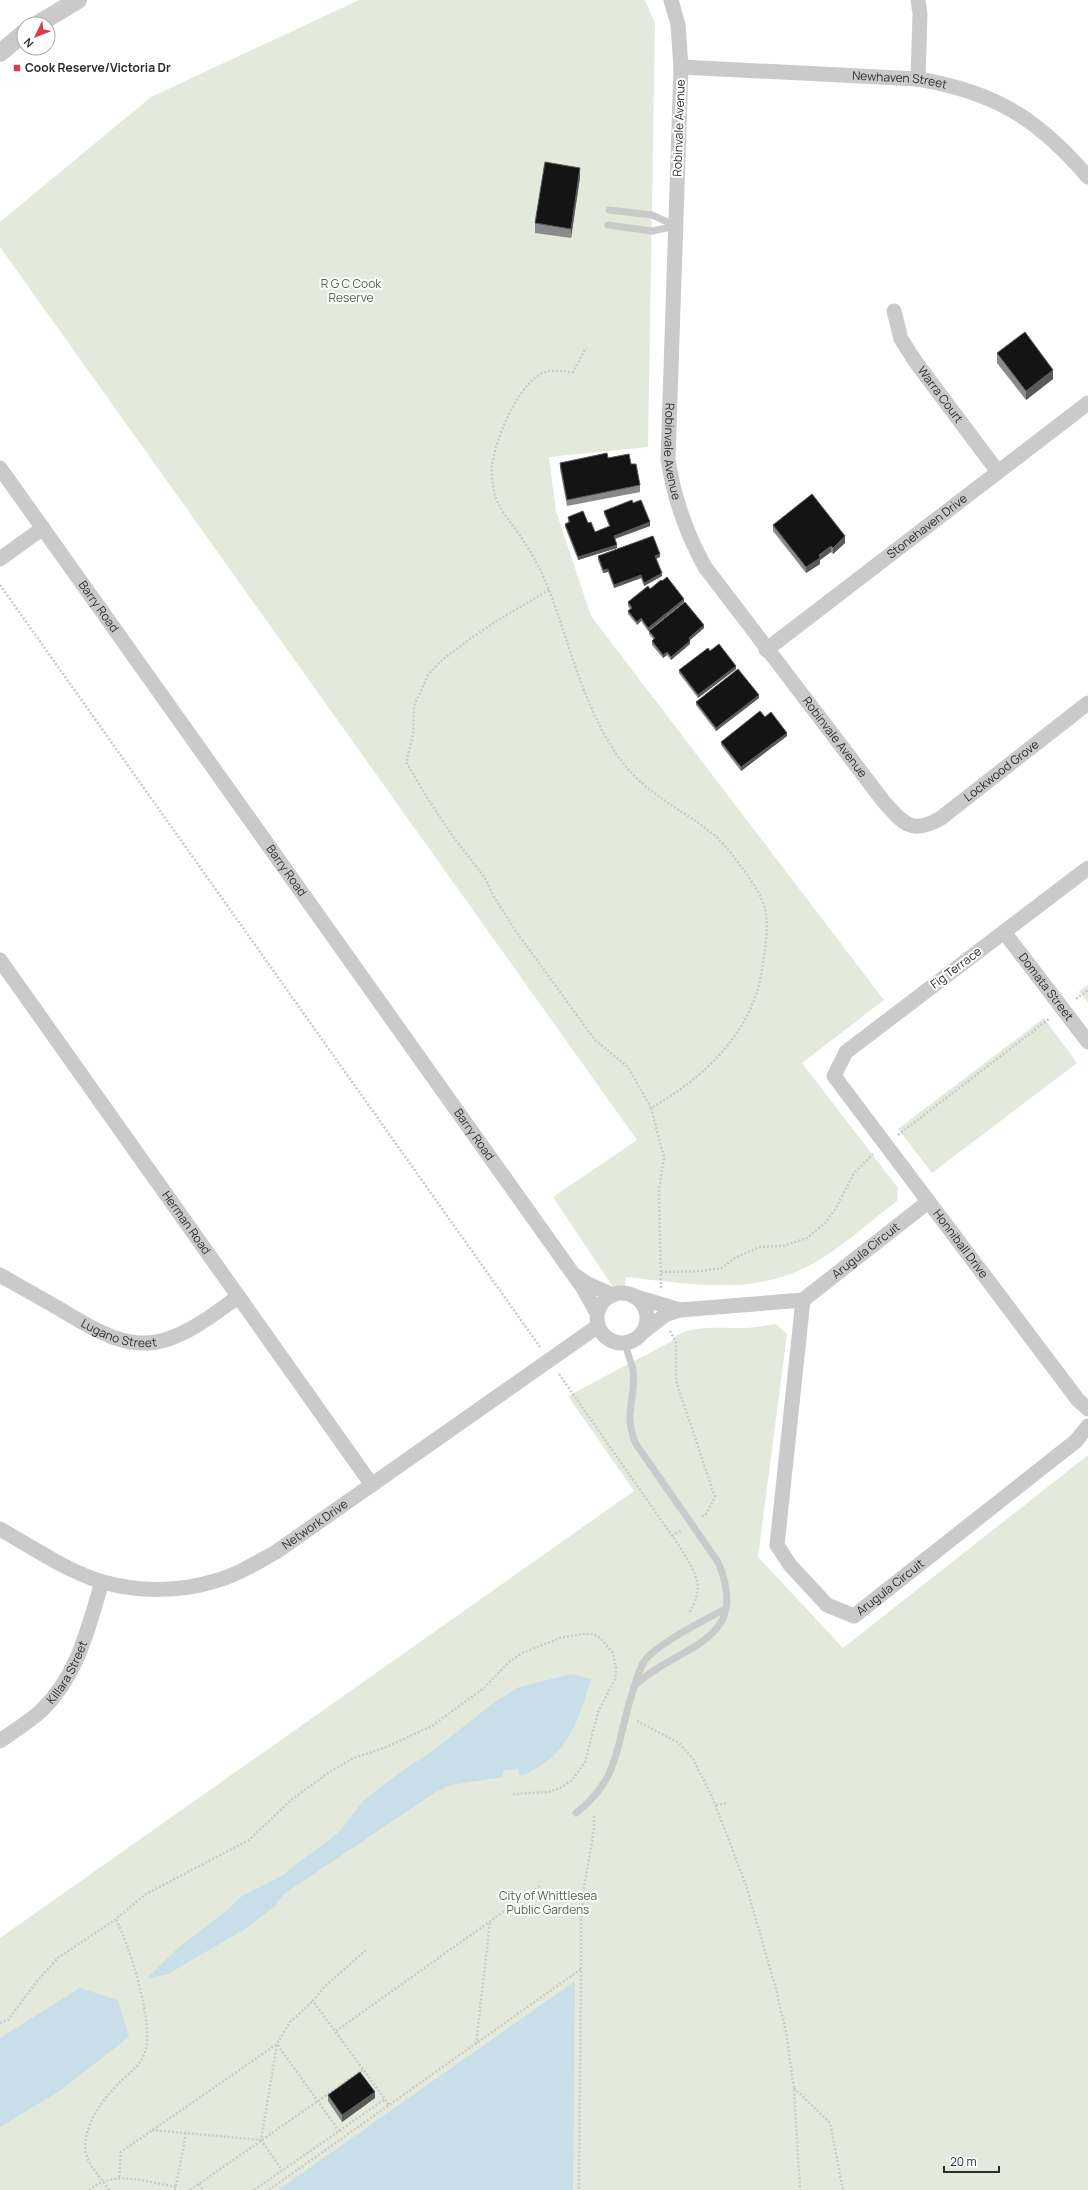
<svg xmlns="http://www.w3.org/2000/svg" width="1088" height="2190" font-family="Manrope,sans-serif">
	<style>
		.green { fill: #e4eadb }
		.water { fill: #c8dee9 }
		.lines { fill: none; stroke-linecap: round; stroke-linejoin: round }
		.path { stroke: #cacaca; stroke-width: 2.5; stroke-dasharray: 2 2; stroke-linecap: butt }
		.service { stroke: #cacaca; stroke-width: 7 }
		.minor { stroke: #cacaca; stroke-width: 15 }
		.tertiary { stroke: #cacaca; stroke-width: 18 }
		.wall { fill: #8a8a8a }
		.shaded-wall { fill: #5a5a5a }
		.building { fill: #141414; stroke: #5a5a5a }
		.poi-dot { fill: #da394e; stroke: #fff; stroke-width: 1.5 }
		.labels { text-anchor: middle; stroke-width: 4; stroke-linejoin: round; paint-order: stroke }
		.poi-label { font-size: 12px; font-weight: bold; fill: #2d2d2d; stroke: #fff; text-anchor: start }
		.street-label { font-size: 12px; fill: #2d2d2d; stroke: #fff }
		.park-label { font-size: 12px; fill: #52663d; stroke: #fff }
	</style>
	<rect width="100%" height="100%" fill="#fff"/>
	<!-- green -->
	<g class="green">
		<path d="M359,0H645L655,23L648,447L549,457L556,511L591,616L884,1000L802,1063L898,1188L897,1201C866,1224 836,1254 800,1270C746,1295 683,1283 626,1277L623,1302L553,1197L637,1140L0,247V222L151,97Z"/>
		<polygon points="1088,985 1088,1003 1079,991"/>
		<polygon points="1044,1018 1077,1063 932,1173 898,1129"/>
		<path d="M776,1324L787,1334L758,1557L843,1648L1088,1455V2190H0V1938L634,1491L568,1396L672,1341C683,1323 726,1329 745,1328C755,1328 765,1325 776,1324Z"/>
	</g>
	<!-- water -->
	<g class="water">
		<path d="M571,1674L591,1679C578,1724 567,1758 520,1776L518,1769L503,1771V1777L451,1785L436,1792L284,1894L274,1907L245,1929L168,1974L146,1979L179,1947L226,1911L242,1896L285,1874L297,1863L328,1841L341,1830L363,1801L400,1772L431,1752L496,1701L519,1687Z"/>
		<polygon points="575,1981 573,2190 278,2190"/>
		<polygon points="80,1988 118,2000 129,2037 58,2092 0,2127 0,2038"/>
	</g>
	<g class="lines">
		<!-- path -->
		<g class="path">
			<polyline points="0,585 540,1347"/>
			<path d="M549,590L498,620L470,639L442,660L428,675L414,706L413,735L406,762L428,799L452,835L485,878L494,897L515,930L595,1040L628,1067L651,1108C697,1082 740,1044 757,992C761,981 762,967 764,956C766,942 768,928 766,914C763,897 753,883 743,869C734,857 725,844 713,834C683,810 648,795 623,763C586,716 570,645 549,590C542,571 532,554 521,537C512,524 501,512 496,498C493,489 491,476 492,466C495,440 518,382 545,372C552,369 565,372 573,372L586,348"/>
			<polyline points="1076,999 1088,990"/>
			<polyline points="651,1108 664,1157 659,1190 661,1288"/>
			<polyline points="898,1135 1049,1019"/>
			<polyline points="661,1272 701,1271 722,1268 736,1257 760,1247 783,1246 807,1238 826,1222 836,1208 854,1173 873,1154"/>
			<polyline points="670,1331 676,1342 676,1381 715,1497 706,1514 701,1517"/>
			<path d="M559,1374L680,1547C695,1573 707,1586 688,1614"/>
			<polyline points="672,1536 682,1530"/>
			<polyline points="637,1721 679,1743 693,1759 713,1799 746,1885 776,1989 786,2032 794,2088 800,2190"/>
			<polyline points="716,1805 728,1803"/>
			<polyline points="366,1950 324,1987 313,2001 390,2106"/>
			<polyline points="581,1969 581,1919 584,1888 594,1829 594,1814"/>
			<polyline points="0,2023 8,2020 37,1981 58,1958 116,1919 146,1894 249,1840 291,1800 331,1771 354,1758 384,1748 432,1726 484,1688 508,1663 522,1653 560,1638 582,1634 593,1634 600,1638 613,1653 616,1668 615,1679 598,1712 585,1762 572,1780 562,1787 549,1792 513,1794"/>
			<polyline points="336,2031 541,1885"/>
			<polyline points="476,2044 490,1922"/>
			<polyline points="794,2088 830,2123 843,2190"/>
			<polyline points="152,2130 261,2140 277,2044 290,2022 313,2001"/>
			<polyline points="261,2140 282,2170"/>
			<polyline points="119,2177 121,2152 277,2044 339,2131"/>
			<polyline points="199,2184 203,2190"/>
			<path d="M89,2190C114,2169 147,2182 176,2187"/>
			<path d="M109,2190C103,2181 93,2170 88,2160C77,2132 102,2100 120,2082C130,2072 141,2065 145,2052C155,2024 129,1946 116,1919"/>
			<polyline points="175,2190 186,2134"/>
			<polyline points="190,2190 364,2069"/>
			<polyline points="254,2190 385,2099"/>
			<polyline points="269,2190 581,1969 579,2190"/>
		</g>
		<!-- service -->
		<g class="service">
			<polyline points="609,210 652,215 676,226"/>
			<polyline points="608,225 652,231 676,226"/>
			<path d="M625,1343C627,1352 631,1361 633,1370C637,1399 622,1412 636,1444L718,1562C753,1644 678,1644 634,1686"/>
			<path d="M576,1813C622,1778 616,1740 633,1691C636,1681 639,1669 645,1660C659,1643 704,1620 725,1609"/>
		</g>
		<!-- minor -->
		<g class="minor">
			<path id="s1" d="M671,0L678,25L681,67L668,459C674,499 686,533 705,567L884,802C904,824 912,835 941,818L1088,703"/>
			<path id="s2" d="M681,67L918,79C995,92 1037,118 1088,177"/>
			<polyline points="918,79 920,14 918,0"/>
			<path id="s3" d="M894,311L901,339L915,361L998,472"/>
			<path id="s4" d="M0,468L583,1288L597,1313"/>
			<polyline points="0,559 43,528"/>
			<path id="s5" d="M766,650L1088,403"/>
			<path id="s6" d="M1088,868L846,1052L834,1076L1078,1400L1088,1409"/>
			<path id="s7" d="M1004,932L1088,1042"/>
			<path id="s8" d="M0,960L372,1485"/>
			<path id="s9" d="M0,1275C19,1286 39,1297 58,1308C90,1327 126,1352 165,1340C192,1332 215,1313 238,1297"/>
			<polyline points="576,1276 586,1283 613,1295"/>
			<circle cx="622" cy="1318" r="25"/>
			<polyline points="633,1296 680,1310"/>
			<path id="s10" d="M803,1300L777,1545L790,1565L827,1605L854,1616L1076,1441L1088,1426"/>
			<path id="s11" d="M643,1332L665,1315L680,1310L803,1300L928,1202"/>
			<path id="s12" d="M0,1529C32,1547 68,1572 103,1582C138,1592 180,1592 215,1581C237,1575 256,1563 276,1552L598,1326"/>
			<path id="s13" d="M0,1741C14,1731 29,1722 42,1710C78,1675 88,1628 102,1582"/>
		</g>
		<!-- tertiary -->
		<g class="tertiary">
			<polyline points="38,24 78,0"/>
			<polyline points="0,53 24,33"/>
		</g>
	</g>
	<!-- wall -->
	<g class="wall">
		<polygon points="580,177 571,238 535,233 535,223"/>
		<polygon points="997,353 1053,379 1026,400 997,363"/>
		<polygon points="608,458 631,464 640,485 640,492 567,506 560,469 560,463"/>
		<polygon points="633,503 650,526 615,539 617,548 578,560 565,527 565,524 568,522 568,517 595,532 609,526 604,514 604,511"/>
		<polygon points="773,525 845,543 833,554 831,552 820,560 820,564 806,573 773,531"/>
		<polygon points="598,556 660,557 656,559 662,576 644,586 641,578 614,588 608,572 603,573 598,560"/>
		<polygon points="650,589 684,602 648,631 641,621 637,625 628,614 628,611 630,609 628,606 628,602"/>
		<polygon points="704,628 690,640 690,644 671,660 667,655 663,658 652,645 652,641 654,640 649,634 649,631"/>
		<polygon points="710,651 736,669 698,698 679,673 679,670"/>
		<polygon points="759,698 716,731 696,705 696,702"/>
		<polygon points="765,717 787,736 741,771 721,745 721,742"/>
		<polygon points="328,2095 375,2098 342,2122 328,2101"/>
	</g>
	<!-- shaded-wall -->
	<g class="shaded-wall">
		<polygon points="580,168 580,177 571,238 571,229"/>
		<polygon points="1053,370 1053,379 1026,400 1026,391"/>
		<polygon points="650,522 650,526 614,539 614,536"/>
		<polygon points="845,536 845,543 833,554 833,548"/>
		<polygon points="617,545 617,548 578,560 578,557"/>
		<polygon points="831,546 831,552 820,560 820,564 806,573 806,567"/>
		<polygon points="660,554 660,557 655,559 655,556"/>
		<polygon points="608,569 608,572 603,573 603,570"/>
		<polygon points="662,573 662,576 644,586 644,583"/>
		<polygon points="641,575 641,578 614,588 614,585"/>
		<polygon points="684,599 684,602 648,631 648,628"/>
		<polygon points="641,618 641,621 637,625 637,622"/>
		<polygon points="704,625 704,628 689,641 689,638"/>
		<polygon points="690,641 690,644 671,660 671,657"/>
		<polygon points="667,652 667,655 663,658 663,655"/>
		<polygon points="736,666 736,669 698,698 698,695"/>
		<polygon points="759,695 759,698 716,731 716,728"/>
		<polygon points="787,733 787,736 741,771 741,767"/>
		<polygon points="375,2092 375,2098 342,2122 342,2115"/>
	</g>
	<!-- building -->
	<g class="building">
		<polygon points="545,162 580,168 571,229 535,223"/>
		<polygon points="1025,332 1053,370 1026,391 997,353"/>
		<polygon points="607,453 608,458 629,454 631,464 636,464 640,485 567,500 560,463"/>
		<polygon points="812,494 845,536 833,548 831,546 819,555 820,558 806,567 773,525"/>
		<polygon points="632,500 633,503 641,500 650,522 614,536 617,545 578,557 565,524 570,522 568,517 583,511 588,523 591,522 595,532 610,526 604,511"/>
		<polygon points="653,536 660,554 655,556 662,573 644,583 641,575 614,585 608,569 603,570 598,556"/>
		<polygon points="667,577 684,599 648,628 641,618 637,622 628,611 632,608 628,602 648,586 650,589 661,580 662,581"/>
		<polygon points="685,602 704,625 689,638 690,641 671,657 667,652 663,655 652,641 655,638 649,631"/>
		<polygon points="719,644 736,666 698,695 679,670 708,648 710,651"/>
		<polygon points="738,669 759,695 716,728 696,702"/>
		<polygon points="760,711 765,717 771,712 787,733 741,767 721,742"/>
		<polygon points="360,2072 375,2092 342,2115 328,2095"/>
	</g>
	<!-- markers -->
	<rect class="poi-dot" x="13" y="64" width="8" height="8" rx="2"/>
	<g class="labels">
		<!-- poi labels -->
		<g class="poi-label">
			<text x="25" y="72">Cook Reserve/Victoria Dr</text>
		</g>
		<!-- street labels -->
		<g class="street-label">
			<text dy="4" stroke="none"><textPath href="#s2" startOffset="219">Newhaven Street</textPath></text>
			<text transform="translate(679 128) rotate(-88)" y="4">Robinvale Avenue</text>
			<text dy="4" stroke="none"><textPath href="#s3" startOffset="97">Warra Court</textPath></text>
			<text dy="4" stroke="none"><textPath href="#s1" startOffset="453">Robinvale Avenue</textPath></text>
			<text dy="4" stroke="none"><textPath href="#s5" startOffset="203">Stonehaven Drive</textPath></text>
			<text dy="4" stroke="none"><textPath href="#s4" startOffset="170">Barry Road</textPath></text>
			<text dy="4" stroke="none"><textPath href="#s1" startOffset="789">Robinvale Avenue</textPath></text>
			<text dy="4" stroke="none"><textPath href="#s1" startOffset="1015">Lockwood Grove</textPath></text>
			<text dy="4" stroke="none"><textPath href="#s4" startOffset="494">Barry Road</textPath></text>
			<text transform="translate(956 968) rotate(-37)" y="4">Fig Terrace</text>
			<text dy="4" stroke="none"><textPath href="#s7" startOffset="69">Domata Street</textPath></text>
			<text dy="4" stroke="none"><textPath href="#s4" startOffset="818">Barry Road</textPath></text>
			<text dy="4" stroke="none"><textPath href="#s8" startOffset="322">Herman Road</textPath></text>
			<text dy="4" stroke="none"><textPath href="#s6" startOffset="541">Honniball Drive</textPath></text>
			<text dy="4" stroke="none"><textPath href="#s11" startOffset="247">Arugula Circuit</textPath></text>
			<text dy="4" stroke="none"><textPath href="#s9" startOffset="134">Lugano Street</textPath></text>
			<text dy="4" stroke="none"><textPath href="#s12" startOffset="345">Network Drive</textPath></text>
			<text dy="4" stroke="none"><textPath href="#s10" startOffset="400">Arugula Circuit</textPath></text>
			<text dy="4" stroke="none"><textPath href="#s13" startOffset="98">Killara Street</textPath></text>
		</g>
		<!-- park labels -->
		<g class="park-label">
			<text x="351" y="288">R G C Cook<tspan x="351" dy="14">Reserve</tspan></text>
			<text x="548" y="1900">City of Whittlesea<tspan x="548" dy="14">Public Gardens</tspan></text>
		</g>
	</g>
	<!-- north arrow -->
	<g transform="translate(36 36) rotate(227)"><circle r="19" fill="#ffffff" stroke="#ababab"/>
	<path d="M0-3L7 15L0 10L-7 15Z" fill="#da394e"/>
	<text y="-6" font-size="11" font-weight="bold" text-anchor="middle" fill="#2d2d2d">N</text>
	</g>
	<!-- scale -->
	<path d="M944 2166v6h55v-6" fill="none" stroke="#2d2d2d" stroke-width="2"/>
	<text x="950" y="2166" font-size="12" fill="#2d2d2d" stroke="#ffffff" stroke-width="3" paint-order="stroke">20 m</text>
</svg>
